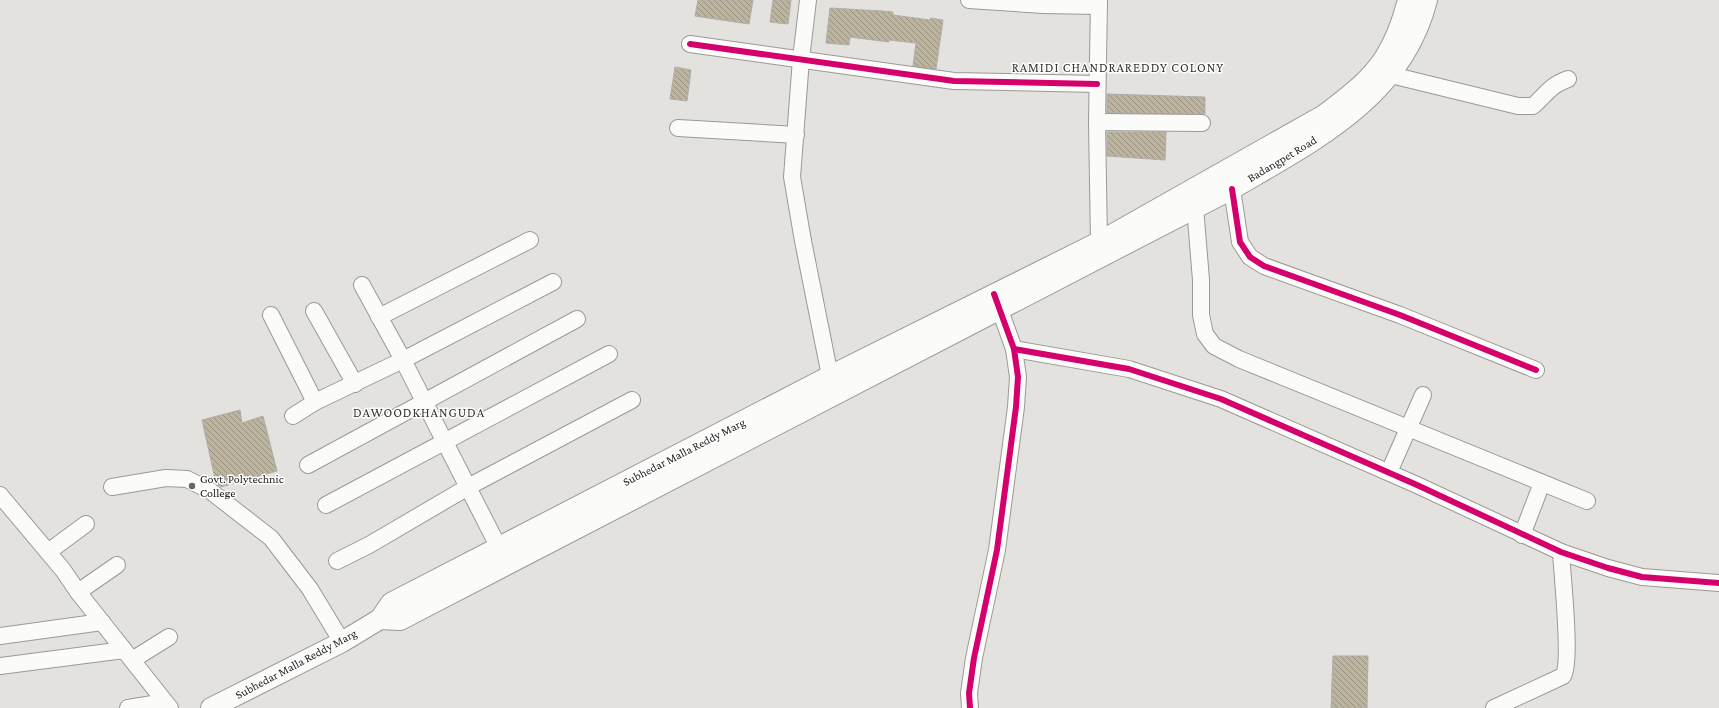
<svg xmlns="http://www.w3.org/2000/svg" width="1719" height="708" font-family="'Crimson Pro',serif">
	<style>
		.building { fill: url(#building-back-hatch); stroke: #afadab }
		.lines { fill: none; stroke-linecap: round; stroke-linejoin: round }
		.minor-casing { stroke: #9b9997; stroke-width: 18 }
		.major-casing { stroke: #9b9997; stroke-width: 22 }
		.minor { stroke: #fbfbfa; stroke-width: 16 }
		.major { stroke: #fbfbfa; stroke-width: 20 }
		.cycleway-casing { stroke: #fff; stroke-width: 8 }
		.cycleway { stroke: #d6006c; stroke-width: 6 }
		.poi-dot { fill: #686664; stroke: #fff; stroke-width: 1.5 }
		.labels { text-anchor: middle; stroke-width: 3; stroke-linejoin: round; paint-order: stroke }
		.street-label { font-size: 12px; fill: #252422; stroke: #fff }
		.poi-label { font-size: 12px; fill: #252422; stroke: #fff; text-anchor: start }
		.neighbourhood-label { font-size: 13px; letter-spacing: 1px; fill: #373631; stroke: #fff }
	</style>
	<defs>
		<pattern id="building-back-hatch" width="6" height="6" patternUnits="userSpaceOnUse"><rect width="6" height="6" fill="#bcb49e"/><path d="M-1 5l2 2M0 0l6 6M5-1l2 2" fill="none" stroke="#999280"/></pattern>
	</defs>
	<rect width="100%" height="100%" fill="#e4e2df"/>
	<!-- building -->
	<g class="building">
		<polygon points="698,0 753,0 749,24 695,16"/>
		<polygon points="773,0 791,0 788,24 770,22"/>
		<polygon points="830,8 882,11 893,12 893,15 930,20 931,18 943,20 936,69 913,66 916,43 889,40 889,42 850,37 849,45 826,43"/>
		<polygon points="675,67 691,70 687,101 670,99"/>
		<polygon points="1107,94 1205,97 1205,114 1107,113"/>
		<polygon points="1107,132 1166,132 1165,160 1107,156"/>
		<polygon points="240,410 242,423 263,416 277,471 221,487 216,483 202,420"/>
		<polygon points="1333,656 1368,656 1367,708 1331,708"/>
	</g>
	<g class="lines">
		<!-- minor casing -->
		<g class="minor-casing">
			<g id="minor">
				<polyline points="808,0 801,59 792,177 803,241 830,376"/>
				<polyline points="969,0 1043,5 1099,6"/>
				<polyline points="1099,0 1097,122 1099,242"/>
				<polyline points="690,44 954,81 1097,84"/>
				<path d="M1391,75L1518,106H1533C1547,94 1549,86 1568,79"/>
				<polyline points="1097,122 1202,123"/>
				<polyline points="678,128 796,135"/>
				<polyline points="1232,189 1240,242 1250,257 1264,266 1400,315 1536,370"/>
				<polyline points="1195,207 1201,280 1201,315 1205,334 1214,346 1239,359 1587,501"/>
				<polyline points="362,285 403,360 499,548"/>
				<polyline points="314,311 355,384"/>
				<polyline points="271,315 315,402"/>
				<polyline points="379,317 530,240"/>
				<polyline points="1014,349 1129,369 1221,399 1417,485 1561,552 1608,568 1642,577 1719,583"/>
				<polyline points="293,416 315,402 403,360 553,282"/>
				<polyline points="308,465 577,319"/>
				<polyline points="1389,472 1423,395"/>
				<polyline points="112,487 166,478 187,479 209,490 271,538 310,589 342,642"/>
				<polyline points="0,495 63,570 78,592 170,708"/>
				<polyline points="326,505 609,354"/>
				<polyline points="1522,535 1542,483"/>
				<polyline points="48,552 86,524"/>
				<polyline points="337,561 369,545 468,487 632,400"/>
				<polyline points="78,592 117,565"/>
				<polyline points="0,636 102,622"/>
				<polyline points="132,660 169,637"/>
				<polyline points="0,666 124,650"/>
				<polyline points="128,708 165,702"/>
				<polyline points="970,708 969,693 974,658 997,550 1016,407 1018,377 1014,349 996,299"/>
				<path d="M1494,708L1563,676C1572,663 1562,573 1561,552"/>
			</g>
		</g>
		<!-- major casing -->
		<g class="major-casing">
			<g id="major">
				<path d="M380,619L400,620L1232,189C1313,141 1402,99 1427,0"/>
				<path d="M211,708L342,642L380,619L391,603L830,376L1099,242L1324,115C1346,98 1370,81 1385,57C1396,40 1403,19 1408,0"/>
			</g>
		</g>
		<!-- minor -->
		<use href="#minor" class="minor"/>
		<!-- major -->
		<use href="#major" class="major"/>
		<!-- cycleway casing -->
		<g class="cycleway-casing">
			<g id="cycleway">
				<polyline points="690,44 954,81 1097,84"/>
				<polyline points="1232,189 1240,242 1250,257 1264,266 1400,315 1536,370"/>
				<polyline points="1014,349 1129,369 1221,399 1417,485 1561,552 1608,568 1642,577 1719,583"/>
				<polyline points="970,708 969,693 974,658 997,550 1016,407 1018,377 1014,349 994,294"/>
			</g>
		</g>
		<!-- cycleway -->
		<use href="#cycleway" class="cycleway"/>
	</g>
	<!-- markers -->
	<circle class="poi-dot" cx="192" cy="486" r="4"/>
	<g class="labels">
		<!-- street labels -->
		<g class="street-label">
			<text transform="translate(1282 159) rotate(-31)" y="4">Badangpet Road</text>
			<text transform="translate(684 452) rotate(-27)" y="4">Subhedar Malla Reddy Marg</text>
			<text transform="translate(296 664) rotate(-28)" y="4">Subhedar Malla Reddy Marg</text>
		</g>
		<!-- poi labels -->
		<g class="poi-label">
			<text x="200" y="483">Govt. Polytechnic<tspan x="200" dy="14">College</tspan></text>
		</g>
		<!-- neighbourhood labels -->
		<g class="neighbourhood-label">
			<text x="1118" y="72">RAMIDI CHANDRAREDDY COLONY</text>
			<text x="419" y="417">DAWOODKHANGUDA</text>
		</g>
	</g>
</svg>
